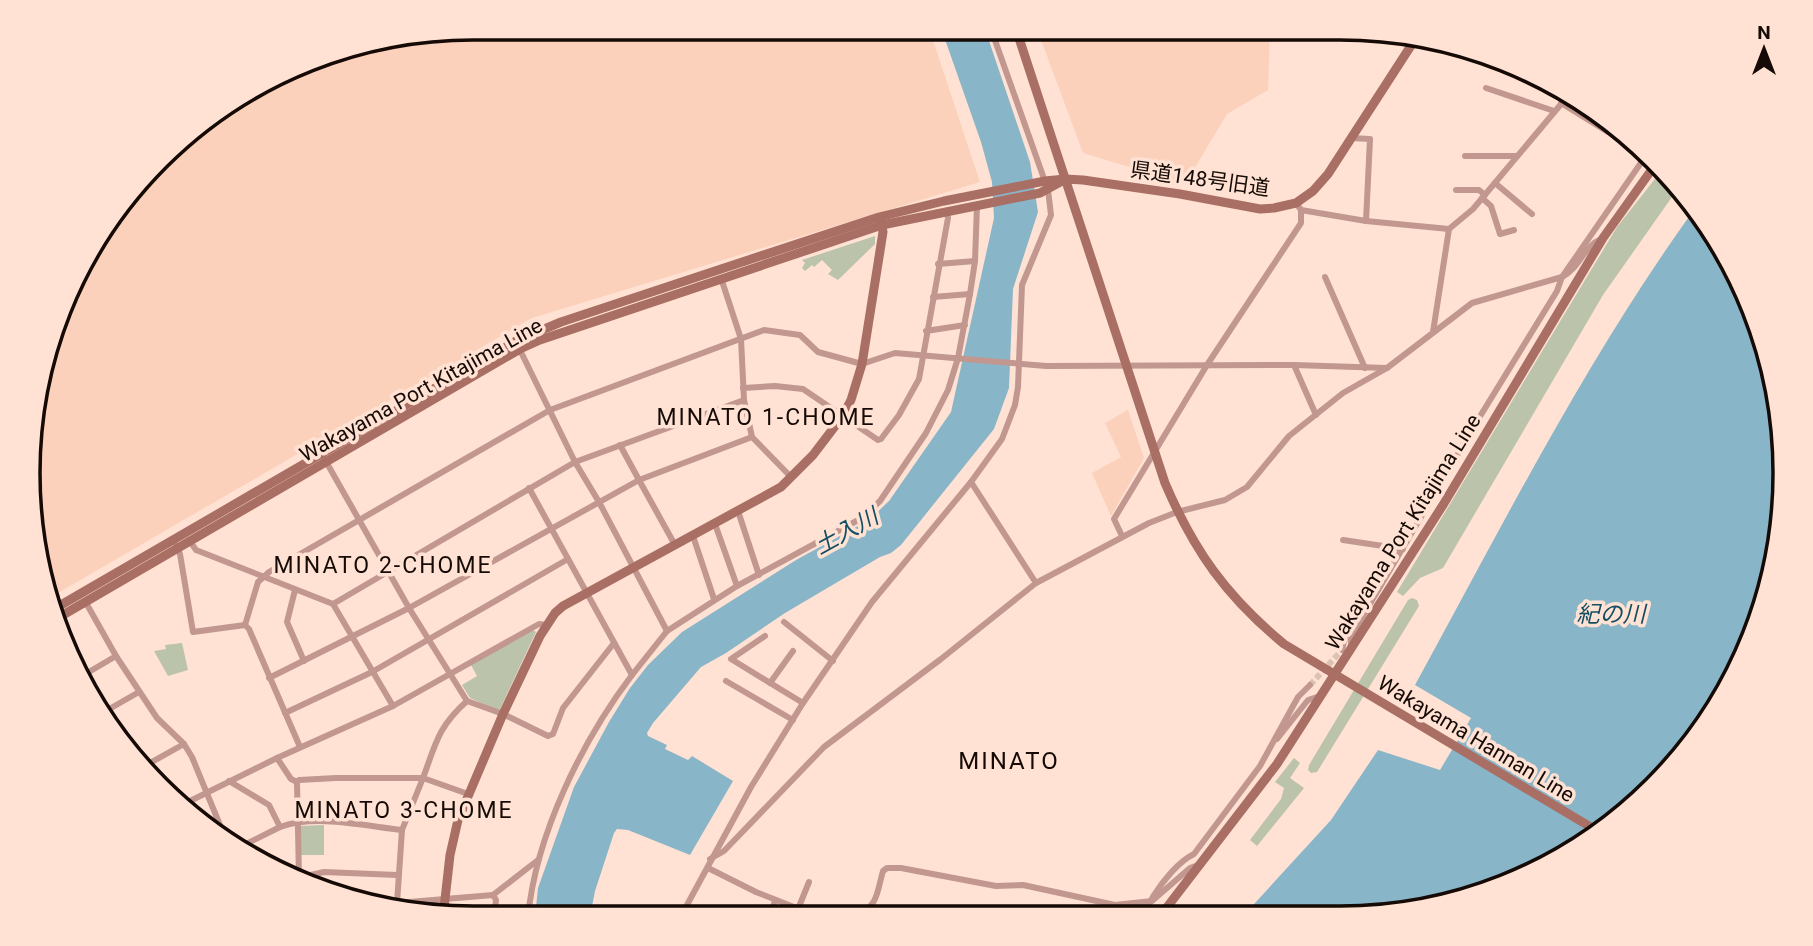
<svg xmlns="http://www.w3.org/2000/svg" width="1813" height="946" font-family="Roboto,'Noto Sans JP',sans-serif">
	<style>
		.built { fill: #fcd1bb }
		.green { fill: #bbc3ab }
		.water { fill: #89b5c8 }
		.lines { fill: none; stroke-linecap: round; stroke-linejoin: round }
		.street-tunnel { stroke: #dcc2b4; stroke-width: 6; stroke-dasharray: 6 3; stroke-linecap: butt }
		.street { stroke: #c1978f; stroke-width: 6 }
		.secondary { stroke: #aa6f64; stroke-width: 9 }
		.labels { text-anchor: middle; stroke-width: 7; stroke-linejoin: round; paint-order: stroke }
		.street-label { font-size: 21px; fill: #150a05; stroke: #ffe2d3 }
		.neighbourhood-label { font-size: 23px; letter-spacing: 2px; fill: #150a05; stroke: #ffe2d3 }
		.water-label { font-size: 23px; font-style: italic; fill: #134e63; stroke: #ffe2d3 }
		.quarter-label { font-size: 24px; letter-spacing: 2px; fill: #150a05; stroke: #ffe2d3 }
		.rim { fill: none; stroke: #150a05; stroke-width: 3.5 }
	</style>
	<rect width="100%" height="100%" fill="#ffe2d3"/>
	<!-- built -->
	<g class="built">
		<polygon points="473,28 929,28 980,182 532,318 51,597 29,503 43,358 103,226 202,120 330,52"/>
		<polygon points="1037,29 1270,29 1268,90 1227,114 1185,184 1083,153"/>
		<polygon points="1128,410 1144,458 1111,516 1092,473 1121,457 1105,423"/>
	</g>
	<!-- green -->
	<g class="green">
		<polygon points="1662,170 1675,180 1679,187 1603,295 1443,568 1420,578 1403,596 1397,592 1617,227"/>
		<polygon points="875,236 875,244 838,280 828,274 832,270 822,260 814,267 812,265 805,271 802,268 805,263 802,260"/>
		<polygon points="1412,598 1417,600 1419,606 1317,772 1311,773 1308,770 1309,765 1408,600"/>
		<polygon points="533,630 536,632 499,711 470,698 462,685 477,676 471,665"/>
		<polygon points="182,643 188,670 168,676 154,651 166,649 165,645"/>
		<polygon points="1294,758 1300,763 1290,778 1304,788 1257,846 1250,840 1281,799 1284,788 1275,782"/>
		<polygon points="324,825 324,855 301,855 300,826"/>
	</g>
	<!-- water -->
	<g class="water">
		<polygon points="941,28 985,29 1030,162 1038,212 1013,289 1009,388 994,429 901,545 891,553 880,557 785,613 726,653 701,667 653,723 647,733 648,736 667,745 665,749 688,760 692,756 733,781 690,855 628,830 617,829 614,833 595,891 590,917 535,917 538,888 574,787 609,722 630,688 648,665 682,632 796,560 869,520 889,501 951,412 994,218 992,182 981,142"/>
		<path d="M1693,211L1762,330L1784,502L1739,670L1675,766L1588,843L1510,884L1398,914L1244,915L1331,820L1378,750L1440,770L1471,718L1415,685C1503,524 1586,360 1693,211Z"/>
	</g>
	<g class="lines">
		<!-- street-tunnel -->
		<polyline class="street-tunnel" points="1310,685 1342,650"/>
		<!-- street -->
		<g class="street">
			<polyline points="1486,88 1554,111"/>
			<polyline points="1561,103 1608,132 1610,130"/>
			<polyline points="1351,138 1370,139 1366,221"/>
			<polyline points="1465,156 1517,156"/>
			<polyline points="1495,183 1532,214"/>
			<polyline points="1456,190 1479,190 1485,195"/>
			<polyline points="1482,198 1491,206 1500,234 1514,230"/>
			<polyline points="1301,210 1366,221 1449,229"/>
			<polyline points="938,264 975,261"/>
			<polyline points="1325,277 1365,368"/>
			<polyline points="721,278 741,339 744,400 752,437 791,477"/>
			<polyline points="933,297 970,294"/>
			<polyline points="926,331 965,325"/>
			<polyline points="1433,332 1449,229 1473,209 1567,97"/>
			<polyline points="518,346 575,462 599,502 667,631"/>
			<polyline points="1294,365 1316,415"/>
			<polyline points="743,388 775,386 803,389 878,440 881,439 899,415 919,379 948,218 947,211"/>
			<polyline points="324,458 409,608 467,701 503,714 548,736 553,734 563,708 614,643"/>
			<polyline points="971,482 1036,583"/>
			<polyline points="529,488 632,675 667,631 737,586 862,518 880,501 926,433 948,390 958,358 970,294 975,261 977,205"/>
			<polyline points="738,511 759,575"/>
			<polyline points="715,524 737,586"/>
			<polyline points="693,536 714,599"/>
			<polyline points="1122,536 1114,519 1207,365 1301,223 1301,210 1296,203"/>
			<polyline points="189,540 196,550 333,604 393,706"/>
			<polyline points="1343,540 1403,549"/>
			<polyline points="176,545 180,554 193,632 245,625"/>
			<polyline points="675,545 639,480 752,437"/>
			<polyline points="295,590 287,622 304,661"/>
			<polyline points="85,601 116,656 157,718 184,744 192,757 222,830"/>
			<polyline points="333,604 575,462 744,400"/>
			<polyline points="784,622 833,661"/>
			<polyline points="765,636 731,659 803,703"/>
			<polyline points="1352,648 1350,638 1479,418 1557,291 1562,277 1645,157"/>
			<polyline points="1342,650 1346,633 1373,595"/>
			<polyline points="82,676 116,656"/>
			<polyline points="269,678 409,608 639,480 620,445"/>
			<polyline points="726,681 793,720"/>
			<polyline points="770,683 793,651"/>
			<path d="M467,701C438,727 436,743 423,778L468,794"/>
			<polyline points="104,712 139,692"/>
			<polyline points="285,713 372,672 568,559"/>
			<polyline points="1277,739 1308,700 1320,696"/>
			<polyline points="300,747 249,629 245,625 258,582 269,572 550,410 764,330 800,335 818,352 862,364 895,353 1046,366 1294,365 1387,368"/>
			<polyline points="277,758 291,779 297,782"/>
			<polyline points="141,768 184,744"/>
			<path d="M229,781L269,805L280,827C315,814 365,826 402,830"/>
			<polyline points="186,803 277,758 393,706 539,624 547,625"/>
			<polyline points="242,846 280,827"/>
			<path d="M710,859L724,851L824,747L941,659L1036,583L1149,523L1177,512L1225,500L1247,487L1289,436L1343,393L1387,368L1472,303L1562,277C1579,269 1584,246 1601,239"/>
			<polyline points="708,868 756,892 817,916"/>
			<polyline points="298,878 324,872 397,875"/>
			<polyline points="299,878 297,782 299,780 336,778 423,778 402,830 397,903 493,895 496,900 494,917"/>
			<polyline points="493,895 538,860"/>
			<polyline points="798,909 809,882"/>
			<path d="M1142,915C1148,908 1150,902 1154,895C1163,881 1179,861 1194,854L1260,766L1298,697L1310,685"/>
			<polyline points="681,916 751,787 803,703 872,602 971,482 1002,439 1015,405 1018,387 1022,285 1051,215 1048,190 991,29"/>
			<polyline points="771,916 775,900"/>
			<path d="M855,916C879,905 876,895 883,871L887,868H901L996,886L1023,885L1115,905L1152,901L1190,868L1198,865"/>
			<path d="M528,917C536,834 582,741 632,675"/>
		</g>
		<!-- secondary -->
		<g class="secondary">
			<path d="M1016,29L1165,483C1194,551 1226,596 1284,644L1599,832"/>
			<polyline points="54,609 516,341 561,322 718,270 879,217 944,201 1045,181 1065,179 1083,180 1180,194 1260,209 1274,208 1296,203 1313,191 1328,174 1414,41"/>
			<polyline points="56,619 520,349 540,340 882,225 1040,193 1064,180"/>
			<polyline points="1161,915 1277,764 1443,505 1603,238 1655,165"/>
			<polyline points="443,917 450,855 458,820 503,714 540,636 555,613 563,606 781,487 813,455 842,417 851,400 862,364 883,232 881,222"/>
		</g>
	</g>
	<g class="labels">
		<!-- street labels -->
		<g class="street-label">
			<text transform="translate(1200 179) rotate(8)" y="7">県道148号旧道</text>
			<text transform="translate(421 390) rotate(-29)" y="7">Wakayama Port Kitajima Line</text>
			<text transform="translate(1403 532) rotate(-58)" y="7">Wakayama Port Kitajima Line</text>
			<text transform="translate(1476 739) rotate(31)" y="7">Wakayama Hannan Line</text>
		</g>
		<!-- neighbourhood labels -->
		<g class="neighbourhood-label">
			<text x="766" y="425">MINATO 1-CHOME</text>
			<text x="383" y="573">MINATO 2-CHOME</text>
			<text x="404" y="818">MINATO 3-CHOME</text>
		</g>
		<!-- water labels -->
		<g class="water-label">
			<text transform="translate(846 531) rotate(-29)" y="8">土入川</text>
			<text x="1611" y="622">紀の川</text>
		</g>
		<!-- quarter labels -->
		<g class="quarter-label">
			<text x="1009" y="769">MINATO</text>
		</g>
	</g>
	<!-- crop -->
	<path d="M0 0H1813V946H0ZM473 40H1340A433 433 0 0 1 1773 473V473A433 433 0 0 1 1340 906H473A433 433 0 0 1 40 473V473A433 433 0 0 1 473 40Z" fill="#ffe2d3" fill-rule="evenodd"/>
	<path class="rim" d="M473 40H1340A433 433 0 0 1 1773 473V473A433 433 0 0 1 1340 906H473A433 433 0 0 1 40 473V473A433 433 0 0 1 473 40Z"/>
	<!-- north arrow -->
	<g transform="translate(1764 49)" stroke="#ffe2d3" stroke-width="5" paint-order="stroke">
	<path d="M0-5L12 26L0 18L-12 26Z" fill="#150a05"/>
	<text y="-10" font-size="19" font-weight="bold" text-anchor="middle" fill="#150a05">N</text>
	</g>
</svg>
